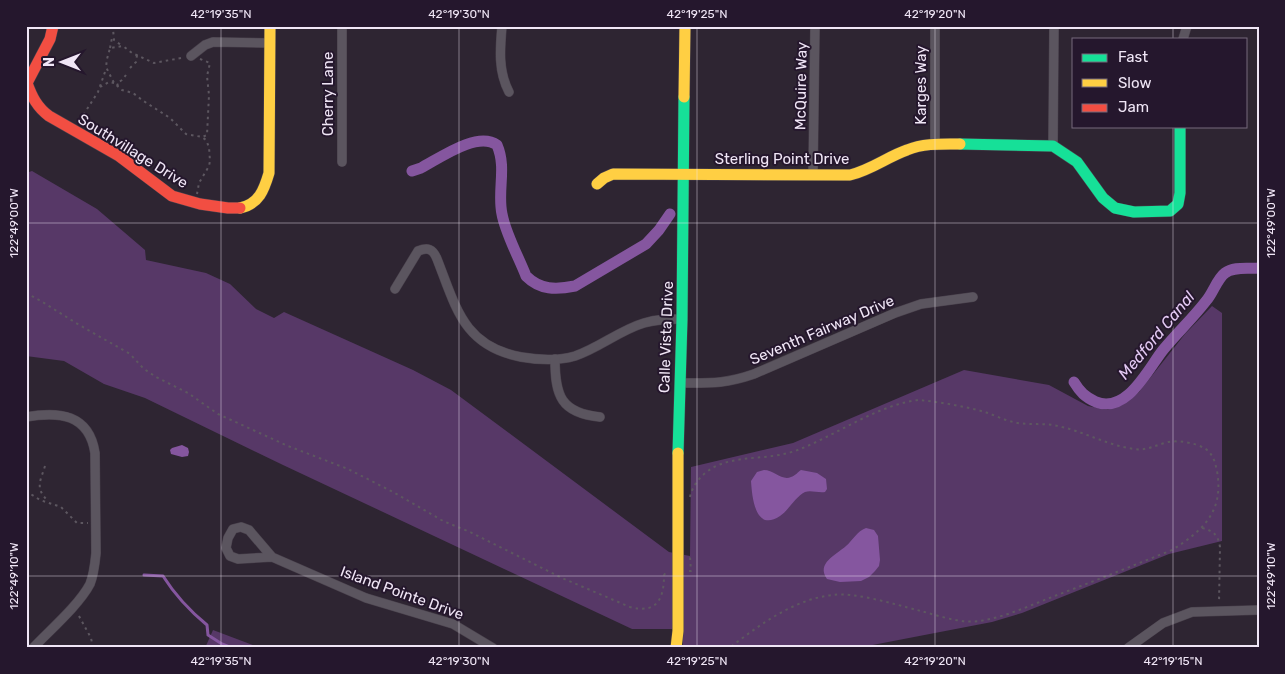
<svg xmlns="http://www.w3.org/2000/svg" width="1285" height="674" font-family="Rubik,sans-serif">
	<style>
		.green { fill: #573867 }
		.water { fill: #85569f }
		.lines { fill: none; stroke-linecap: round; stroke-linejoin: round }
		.stream { stroke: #85569f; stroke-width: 3 }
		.canal { stroke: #85569f; stroke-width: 11 }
		.street-casing { stroke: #4a424d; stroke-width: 10 }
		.fast-casing { stroke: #4a424d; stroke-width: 12 }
		.slow-casing { stroke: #4a424d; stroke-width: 12 }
		.jam-casing { stroke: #4a424d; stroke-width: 12 }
		.path { stroke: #5d5760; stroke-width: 2; stroke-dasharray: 2.5 4; stroke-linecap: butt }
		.street { stroke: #5b555f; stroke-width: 9 }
		.fast { stroke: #16e098; stroke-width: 11 }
		.slow { stroke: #ffcf43; stroke-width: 11 }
		.jam { stroke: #f24e42; stroke-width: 11 }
		.ticks { fill: none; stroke: #f0e6f6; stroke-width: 1; stroke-opacity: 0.45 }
		.labels { text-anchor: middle; stroke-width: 4; stroke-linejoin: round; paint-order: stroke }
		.street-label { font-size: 15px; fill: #f0e6f6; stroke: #25172d }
		.water-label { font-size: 16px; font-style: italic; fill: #e4caf4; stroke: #25172d }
		.neatline { fill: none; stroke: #f0e6f6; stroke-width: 2 }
		.ticks-label { font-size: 12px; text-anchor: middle; fill: #f0e6f6 }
	</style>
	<rect width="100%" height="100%" fill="#2e2532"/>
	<!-- green -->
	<g class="green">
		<polygon points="32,171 97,209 145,250 146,260 206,273 230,284 256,309 274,318 284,312 413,370 451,390 669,552 690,556 691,467 793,443 964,370 1049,385 1088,406 1107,410 1122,405 1139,392 1185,334 1212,306 1222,313 1222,541 1169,554 1022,613 992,622 857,648 683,648 683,629 632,629 283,465 145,398 104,384 64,361 26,356 26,173"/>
		<polygon points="213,630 261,648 205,648"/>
	</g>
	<!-- water -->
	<g class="water">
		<polygon points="182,445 188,448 189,452 188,456 182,457 171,454 170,450 172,448"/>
		<path d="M764,470C774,470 782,481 791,477C795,476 798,472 801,470L817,473L826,479L827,489L825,492C818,493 811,490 805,492C795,497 789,510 780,516C755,533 752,496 751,481L757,472Z"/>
		<path d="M866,528L874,530L878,536L880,560L879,566L875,571L869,577L861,581L840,582L827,579C816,563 836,555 846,546C853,540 857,531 866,528Z"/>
	</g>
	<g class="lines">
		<!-- stream -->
		<path class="stream" d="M144,575L163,576C175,595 190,611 207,625L208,635L222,644L232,648"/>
		<!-- canal -->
		<g class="canal">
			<path d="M412,171L421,168C440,158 477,131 497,145C507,168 497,191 502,214C505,232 519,258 526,276C540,290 556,290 575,286L646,244L659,230L670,214"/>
			<path d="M1074,382C1080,392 1085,397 1096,402C1127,414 1148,369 1163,350C1177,333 1193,318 1206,301C1213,293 1217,279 1225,273C1234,266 1248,269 1259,268"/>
		</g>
		<!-- street casing -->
		<g class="street-casing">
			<g id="street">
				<path d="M502,26C500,49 498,71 509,92"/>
				<polyline points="1183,39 1187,26"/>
				<polyline points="191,56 205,45 213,42 270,43"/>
				<polyline points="935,144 935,26"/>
				<polyline points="1053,146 1054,26"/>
				<polyline points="342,162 342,26"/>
				<polyline points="813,175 815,26"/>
				<path d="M395,289L418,251C428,247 433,249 437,259C456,307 463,346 521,357C538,360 558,361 575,356C599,348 620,330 644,323C657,319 669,319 682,319"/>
				<path d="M555,359C555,396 561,413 600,417"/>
				<path d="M681,383C711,383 725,384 754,374L895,313L921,304L973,297"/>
				<path d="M26,417C59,411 89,414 95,453L96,553C95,563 94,574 90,584C79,605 50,630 33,648"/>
				<polyline points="272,557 238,559 230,556 226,548 228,538 233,529 241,527 249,530 272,557 366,598 453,624 493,648"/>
				<polyline points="1128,648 1163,623 1192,612 1259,610"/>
			</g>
		</g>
		<!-- fast casing -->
		<g class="fast-casing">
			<g id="fast">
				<polyline points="960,144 1053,146 1077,162 1103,198 1115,208 1134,212 1170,211 1178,204 1180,193 1180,126"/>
				<polyline points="678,453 682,319 684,97"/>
			</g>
		</g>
		<!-- slow casing -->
		<g class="slow-casing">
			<g id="slow">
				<polyline points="684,97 685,26"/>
				<path d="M597,184L604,178L613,174L850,175C871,170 887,157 907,150C924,143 942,144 960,144"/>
				<path d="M240,208C259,204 264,190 269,173L270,26"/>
				<polyline points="676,648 678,631 678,453"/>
			</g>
		</g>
		<!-- jam casing -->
		<g class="jam-casing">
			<path id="jam" d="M53,26L50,39L27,83C32,97 37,107 49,116L119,156L172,196L200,204L228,208H240"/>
		</g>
		<!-- path -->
		<g class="path">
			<polyline points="115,26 113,29 114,40 121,45"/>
			<polyline points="110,48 112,38"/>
			<polyline points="181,58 154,63 132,53 123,46 110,48 107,59 106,67 114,83 122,90 133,93 142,100 170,118 186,134 202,137 206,140 209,147 210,161 209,166 199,183 197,194"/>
			<polyline points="200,59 210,63 207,76 209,95 207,135 202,137"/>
			<polyline points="130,68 136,62 137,55"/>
			<polyline points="118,86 117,83 122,80 126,75"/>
			<polyline points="100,87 109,82 114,83"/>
			<polyline points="80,120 98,92 106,69"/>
			<path d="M26,293L41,301L76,323L130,354L144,369L156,377L188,393L218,414L288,446L348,469L393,492L443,521L470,532L562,578L630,607C657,614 664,599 664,575L667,571"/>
			<path d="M45,466C40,482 35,488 48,501"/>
			<polyline points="26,491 40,500 61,507 77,523 88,523"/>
			<path d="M690,497C693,483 704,472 716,466C741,455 769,460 795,451C836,436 874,406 918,400C940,402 963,406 985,412C994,415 1004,420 1013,422C1029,426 1046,422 1062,427C1087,433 1109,446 1135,449C1146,451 1156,445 1168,442C1179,440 1195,443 1204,448C1213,453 1215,462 1217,471C1224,511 1204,530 1172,550C1132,566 1092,582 1052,597C1029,606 1005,617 980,621C960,624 937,615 917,610C894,604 855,592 832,595C792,600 760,625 729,648"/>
			<path d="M1202,528C1214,531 1218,535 1220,547L1219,603"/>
			<polyline points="689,571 691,571 690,557"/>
			<polyline points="79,616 91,638 93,648"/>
		</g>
		<!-- street -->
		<use href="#street" class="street"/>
		<!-- fast -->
		<use href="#fast" class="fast"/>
		<!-- slow -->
		<use href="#slow" class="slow"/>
		<!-- jam -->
		<use href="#jam" class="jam"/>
	</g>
	<!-- ticks -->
	<path class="ticks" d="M221,26V648M459,26V648M697,26V648M935,26V648M1173,26V39M1173,126V648M26,223H1259M26,576H1259"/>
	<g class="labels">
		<!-- street labels -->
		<g class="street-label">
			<text transform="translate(921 85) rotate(-90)" y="5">Karges Way</text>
			<text transform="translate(801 86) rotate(-89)" y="5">McQuire Way</text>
			<text transform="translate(328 94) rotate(-90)" y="5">Cherry Lane</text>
			<text transform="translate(133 151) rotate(32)" y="5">Southvillage Drive</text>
			<text x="782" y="164">Sterling Point Drive</text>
			<text transform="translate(822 330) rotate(-23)" y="5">Seventh Fairway Drive</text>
			<text transform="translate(666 337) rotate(-88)" y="5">Calle Vista Drive</text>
			<text transform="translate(402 593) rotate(20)" y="5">Island Pointe Drive</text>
		</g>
		<!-- water labels -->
		<g class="water-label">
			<text transform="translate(1156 335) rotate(-50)" y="6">Medford Canal</text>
		</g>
	</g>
	<!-- border -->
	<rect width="1285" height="674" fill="none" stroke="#25172d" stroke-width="55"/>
	<!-- legend -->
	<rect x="1072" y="38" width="175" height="90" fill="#25172d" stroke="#766a7d"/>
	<rect x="1082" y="54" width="25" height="8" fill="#16e098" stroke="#766a7d"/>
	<text x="1118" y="62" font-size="15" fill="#f0e6f6">Fast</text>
	<rect x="1082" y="79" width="25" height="8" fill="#ffcf43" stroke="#766a7d"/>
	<text x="1118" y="88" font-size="15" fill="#f0e6f6">Slow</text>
	<rect x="1082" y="104" width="25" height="8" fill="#f24e42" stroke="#766a7d"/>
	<text x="1118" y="112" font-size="15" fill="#f0e6f6">Jam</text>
	<!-- north arrow -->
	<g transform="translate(62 62) rotate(270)" stroke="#25172d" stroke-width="4" paint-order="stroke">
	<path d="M0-4L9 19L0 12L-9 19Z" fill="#f0e6f6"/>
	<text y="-8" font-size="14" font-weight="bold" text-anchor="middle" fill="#f0e6f6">N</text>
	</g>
	<rect x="28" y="28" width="1230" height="618" class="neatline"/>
	<g class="ticks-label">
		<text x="221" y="18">42°19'35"N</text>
		<text x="459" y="18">42°19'30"N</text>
		<text x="697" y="18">42°19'25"N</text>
		<text x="935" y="18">42°19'20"N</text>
		<text transform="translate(1271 223) rotate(-90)" y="4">122°49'00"W</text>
		<text transform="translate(14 223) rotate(-90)" y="4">122°49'00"W</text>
		<text transform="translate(1271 576) rotate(-90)" y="4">122°49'10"W</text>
		<text transform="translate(14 576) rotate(-90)" y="4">122°49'10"W</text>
		<text x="221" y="665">42°19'35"N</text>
		<text x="459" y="665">42°19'30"N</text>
		<text x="697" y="665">42°19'25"N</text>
		<text x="935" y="665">42°19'20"N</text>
		<text x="1173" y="665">42°19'15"N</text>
	</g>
</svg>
